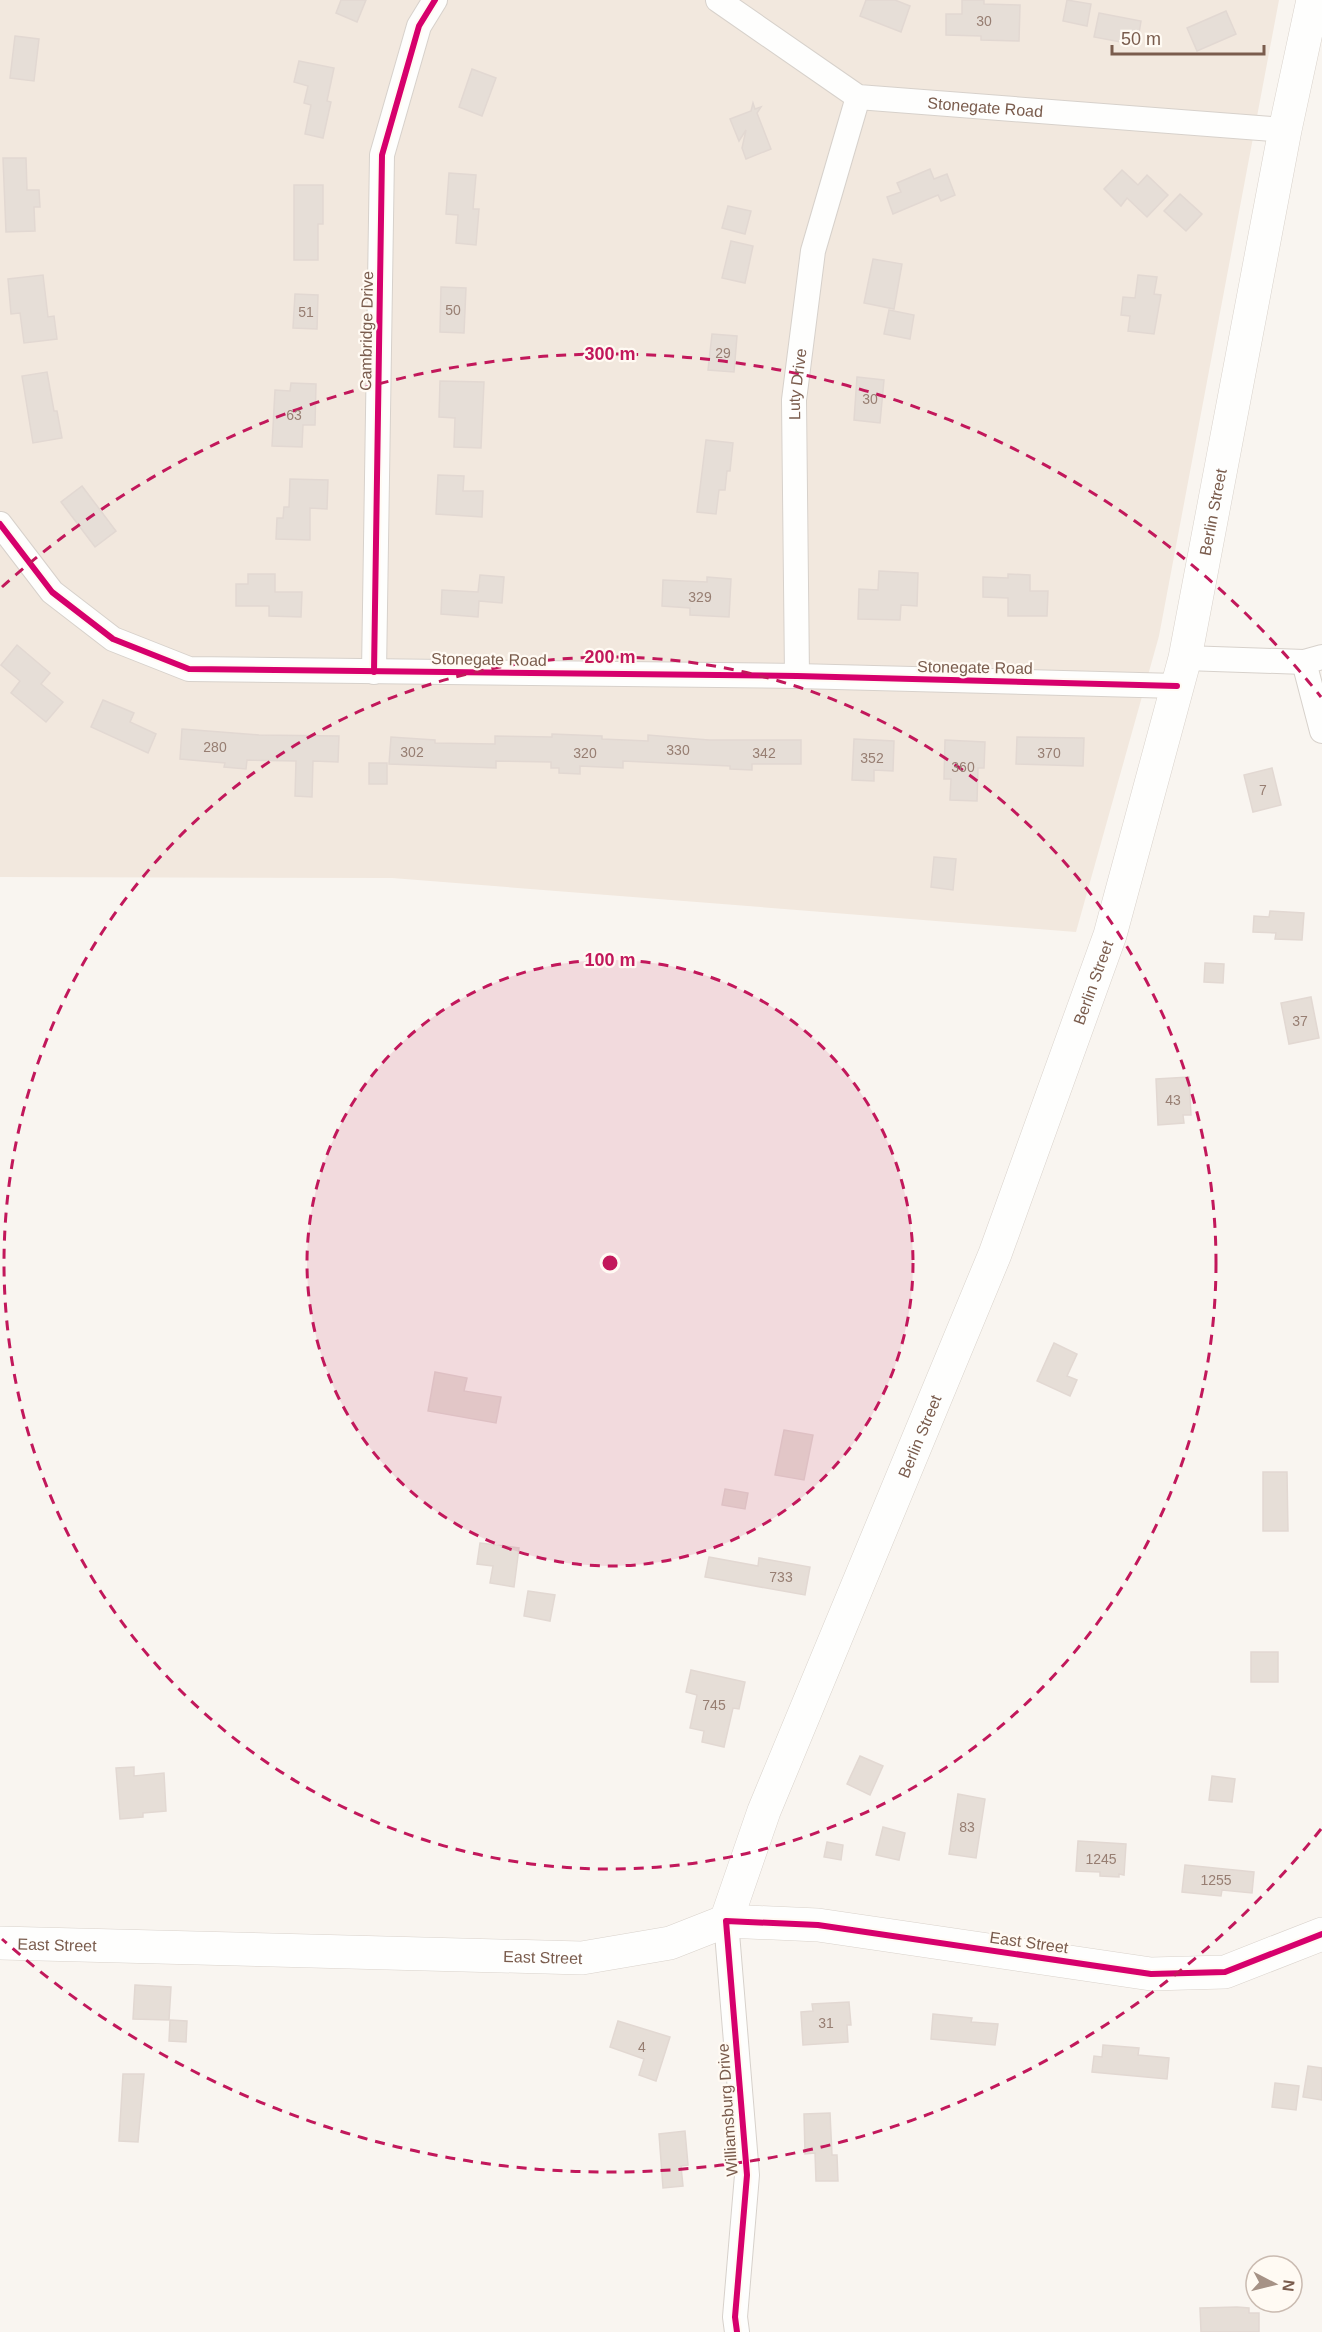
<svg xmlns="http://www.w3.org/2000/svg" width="1322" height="2332" font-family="Arial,sans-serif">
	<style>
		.residential { fill: #f2e8de }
		.building { fill: #e6ded7; stroke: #e2d8d2; stroke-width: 1.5 }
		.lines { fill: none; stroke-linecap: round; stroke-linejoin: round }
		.street-casing { stroke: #d7d1cb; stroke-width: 26 }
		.secondary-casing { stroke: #d9d2cb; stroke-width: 34 }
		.street { stroke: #fefefd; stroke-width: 24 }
		.secondary { stroke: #fefefd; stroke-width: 33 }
		.cycleway-casing { stroke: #fffaf3; stroke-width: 10 }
		.cycleway { stroke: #d6006c; stroke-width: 6 }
		.ring { fill: none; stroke: #c2185b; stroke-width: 3; stroke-dasharray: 10 8 }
		.labels { text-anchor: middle; stroke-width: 4.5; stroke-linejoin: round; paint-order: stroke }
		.number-label { font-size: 14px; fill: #977e72 }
		.street-label { font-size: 16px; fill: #7a5c4d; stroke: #fffaf3 }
		.centre { fill: #c2185b; stroke: #fffaf3; stroke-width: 3 }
		.ring-label { font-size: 18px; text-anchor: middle; font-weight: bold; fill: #c2185b; stroke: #fffaf3; stroke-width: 4.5; stroke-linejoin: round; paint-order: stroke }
	</style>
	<rect width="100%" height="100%" fill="#f9f5f0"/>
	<!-- residential -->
	<polygon class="residential" points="0,0 1279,0 1159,636 1076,932 392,878 0,877"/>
	<!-- building -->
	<g class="building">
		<polygon points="341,0 366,0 357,22 336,13"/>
		<polygon points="866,0 895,0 910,6 901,32 860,16"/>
		<polygon points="962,0 984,0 984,4 1020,5 1019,41 981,40 981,36 946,35 946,14 962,14"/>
		<polygon points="1067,0 1091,4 1087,26 1063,21"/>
		<polygon points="1226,11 1236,34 1197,51 1187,28"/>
		<polygon points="1099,13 1141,21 1137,45 1094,37"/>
		<polygon points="15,36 39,39 34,81 10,78"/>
		<polygon points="299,61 334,68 327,101 331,102 323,138 305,134 311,105 304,103 308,86 294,82"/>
		<polygon points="472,69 496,78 482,116 459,107"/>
		<polygon points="753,103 755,109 761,107 757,113 771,149 746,159 742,148 746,130 739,141 730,119 751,111"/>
		<polygon points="3,158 26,158 27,190 39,190 40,207 34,207 35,231 6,232"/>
		<polygon points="930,169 934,179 947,174 955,195 941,201 938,195 893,214 887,197 901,192 897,183"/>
		<polygon points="1122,170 1138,185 1147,175 1168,195 1147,217 1127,198 1121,206 1104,189"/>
		<polygon points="449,173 476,175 473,209 479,209 476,245 456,243 458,215 446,214"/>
		<polygon points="294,185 323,185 323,224 318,224 318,260 294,260"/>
		<polygon points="1180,194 1202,214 1186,231 1164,211"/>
		<polygon points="728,206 751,211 745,234 722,228"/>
		<polygon points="731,241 753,246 745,283 722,278"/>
		<polygon points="873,259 902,264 894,309 864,303"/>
		<polygon points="43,275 48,317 54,316 57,339 24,343 20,313 11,314 8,279"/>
		<polygon points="1138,275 1157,277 1154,294 1161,295 1154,334 1128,331 1130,316 1121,315 1123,297 1135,298"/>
		<polygon points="441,287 466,288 464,333 440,332"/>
		<polygon points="295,294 318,295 317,329 293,328"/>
		<polygon points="889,310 914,315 910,339 884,334"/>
		<polygon points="712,334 737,336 734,372 708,370"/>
		<polygon points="47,372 54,411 57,411 62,438 33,443 22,376"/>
		<polygon points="857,377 884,380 880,423 854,420"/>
		<polygon points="440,381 484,382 481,448 454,447 455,418 439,417"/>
		<polygon points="291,383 316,384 315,425 303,425 302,447 272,446 275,390 290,391"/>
		<polygon points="706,440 733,443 730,471 727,471 725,490 719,490 716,514 697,512"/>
		<polygon points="438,475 464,476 463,491 483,491 482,517 436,514"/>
		<polygon points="290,479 328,480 327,509 310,508 310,540 276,539 277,518 283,518 284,507 289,507"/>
		<polygon points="82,486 116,531 95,547 61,502"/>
		<polygon points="879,571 918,573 917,606 901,605 900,620 858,619 859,589 878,590"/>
		<polygon points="248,574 275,574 275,592 302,592 301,617 269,616 269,606 236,606 236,584 248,584"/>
		<polygon points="1008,574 1030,575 1030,591 1048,591 1047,616 1008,616 1008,598 983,597 983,577 1008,578"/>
		<polygon points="480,575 504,577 502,603 479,601 478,617 441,614 442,590 478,592"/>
		<polygon points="707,577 731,579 729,617 690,615 690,608 662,606 663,580 707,582"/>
		<polygon points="17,645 50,673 41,684 63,702 46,722 11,693 20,681 1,665"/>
		<polygon points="103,700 134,713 130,722 156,734 148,753 91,727"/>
		<polygon points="182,729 259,735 339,736 338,762 313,761 312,797 295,796 296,761 247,760 246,769 224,767 225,763 180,759"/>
		<polygon points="552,734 602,736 602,739 648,741 648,735 709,740 801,740 801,764 752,764 752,770 730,769 730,766 623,761 623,768 580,766 580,774 559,773 559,768 551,768 551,762 496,761 496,768 389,764 391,737 435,740 435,743 495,744 495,736 552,737"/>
		<polygon points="1017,737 1084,738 1083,766 1016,764"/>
		<polygon points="854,739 894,741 893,771 874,770 874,781 852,780"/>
		<polygon points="945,740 985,742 984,768 978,768 977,801 950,800 951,779 944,779"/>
		<rect x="369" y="763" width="18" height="21"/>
		<polygon points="1272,768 1281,805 1253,812 1244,775"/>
		<polygon points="934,857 956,859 953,890 931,887"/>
		<polygon points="1270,911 1304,913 1302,940 1275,939 1276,933 1253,932 1254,916 1269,917"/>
		<polygon points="1205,963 1224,964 1223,983 1204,982"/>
		<polygon points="1311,997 1319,1038 1289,1044 1281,1003"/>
		<polygon points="1189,1077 1191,1115 1183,1115 1184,1123 1158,1125 1156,1079"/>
		<polygon points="1054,1343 1077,1354 1067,1376 1077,1380 1070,1396 1037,1381"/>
		<polygon points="435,1372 467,1378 464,1391 501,1397 496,1423 428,1411"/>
		<polygon points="784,1430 813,1435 804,1480 775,1475"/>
		<polygon points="1263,1472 1287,1472 1288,1531 1263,1531"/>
		<polygon points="725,1489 748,1493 745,1509 722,1505"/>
		<polygon points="480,1543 519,1548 514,1587 490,1583 493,1566 477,1564"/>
		<polygon points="709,1557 758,1566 759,1558 810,1567 805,1595 705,1577"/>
		<polygon points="528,1591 555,1595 550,1621 524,1616"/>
		<rect x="1251" y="1652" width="27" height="30"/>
		<polygon points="691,1670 745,1682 739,1709 733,1708 724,1747 702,1742 704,1731 690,1728 697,1695 686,1692"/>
		<polygon points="860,1756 883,1766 870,1795 847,1784"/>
		<polygon points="134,1767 134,1776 164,1773 166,1811 143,1813 143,1817 120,1819 116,1768"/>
		<polygon points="1212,1776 1235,1779 1232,1802 1209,1800"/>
		<polygon points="958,1794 985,1799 976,1858 949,1854"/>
		<polygon points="883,1827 905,1833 899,1860 876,1855"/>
		<polygon points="1078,1841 1126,1844 1124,1875 1119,1874 1119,1877 1100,1876 1100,1872 1076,1871"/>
		<polygon points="827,1842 843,1845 841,1860 824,1857"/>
		<polygon points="1185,1865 1254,1872 1252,1893 1222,1890 1221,1896 1182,1892"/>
		<polygon points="135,1985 171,1987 169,2020 133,2019"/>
		<polygon points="849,2002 851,2025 847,2025 848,2042 803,2045 801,2012 813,2011 812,2004"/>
		<polygon points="933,2014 972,2018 971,2022 998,2024 995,2045 931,2039"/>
		<polygon points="170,2020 187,2021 186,2042 169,2041"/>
		<polygon points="618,2021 670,2037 656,2081 639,2075 644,2059 610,2047"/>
		<polygon points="1103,2045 1139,2048 1138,2055 1169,2058 1167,2079 1092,2072 1094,2056 1102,2057"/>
		<polygon points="1308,2066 1322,2068 1322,2100 1303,2097"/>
		<polygon points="123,2074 144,2074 138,2142 119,2141"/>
		<polygon points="1275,2083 1299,2086 1296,2110 1272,2107"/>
		<polygon points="830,2113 832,2155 837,2155 838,2181 816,2181 815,2153 805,2154 804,2114"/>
		<polygon points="685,2131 688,2165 681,2166 683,2186 663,2188 659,2134"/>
		<polygon points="1237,2307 1249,2308 1249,2313 1259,2313 1259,2332 1201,2332 1200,2308"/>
	</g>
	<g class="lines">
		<!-- street casing -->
		<g class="street-casing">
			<g id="street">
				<path id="s1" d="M718,0L858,97L1285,130"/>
				<polyline points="0,524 52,592 113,639 189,669 797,676 1177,686"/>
				<polyline points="1185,658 1304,662 1322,657"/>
				<polyline points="1304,662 1322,731"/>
				<polyline points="374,672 382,155 419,26 435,0"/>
				<path id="s2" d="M797,676L794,400L813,251L858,97"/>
				<polyline points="726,1921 747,2175 735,2317 737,2332"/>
			</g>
		</g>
		<!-- secondary casing -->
		<g class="secondary-casing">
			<g id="secondary">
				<path id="s3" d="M726,1921L764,1811L995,1254L1110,935L1185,658L1285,130L1313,0"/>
				<path id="s4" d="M0,1943L582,1958L670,1943L726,1921L818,1925L1151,1974L1225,1972L1322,1934"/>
			</g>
		</g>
		<!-- street -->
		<use href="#street" class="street"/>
		<!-- secondary -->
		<use href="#secondary" class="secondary"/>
		<!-- cycleway casing -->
		<g class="cycleway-casing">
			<g id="cycleway">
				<polyline points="0,524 52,592 113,639 189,669 797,676 1177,686"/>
				<polyline points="374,672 382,155 419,26 435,0"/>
				<polyline points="737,2332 735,2317 747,2175 726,1921 818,1925 1151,1974 1225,1972 1322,1934"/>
			</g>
		</g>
		<!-- cycleway -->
		<use href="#cycleway" class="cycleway"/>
	</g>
	<!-- distance rings -->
	<circle cx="610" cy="1263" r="303" fill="#c2185b" fill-opacity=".12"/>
	<g class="ring">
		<circle cx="610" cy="1263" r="303"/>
		<circle cx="610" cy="1263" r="606"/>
		<path d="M1321 1829A909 909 0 0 1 2 1939M2 587A909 909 0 0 1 1321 697"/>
	</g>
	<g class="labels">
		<!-- number labels -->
		<g class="number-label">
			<text x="984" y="26">30</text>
			<text x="453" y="315">50</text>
			<text x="306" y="317">51</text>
			<text x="723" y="358">29</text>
			<text x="870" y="404">30</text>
			<text x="294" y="420">63</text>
			<text x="700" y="602">329</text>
			<text x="215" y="752">280</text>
			<text x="678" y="755">330</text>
			<text x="412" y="757">302</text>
			<text x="585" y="758">320</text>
			<text x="764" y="758">342</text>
			<text x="1049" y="758">370</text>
			<text x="872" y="763">352</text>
			<text x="963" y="772">360</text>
			<text x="1263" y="795">7</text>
			<text x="1300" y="1026">37</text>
			<text x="1173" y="1105">43</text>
			<text x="781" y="1582">733</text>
			<text x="714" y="1710">745</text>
			<text x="967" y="1832">83</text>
			<text x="1101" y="1864">1245</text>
			<text x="1216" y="1885">1255</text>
			<text x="826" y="2028">31</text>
			<text x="642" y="2052">4</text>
		</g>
		<!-- street labels -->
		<g class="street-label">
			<text dy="6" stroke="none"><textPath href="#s1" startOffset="298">Stonegate Road</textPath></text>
			<text transform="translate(366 331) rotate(-89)" y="6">Cambridge Drive</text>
			<text dy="6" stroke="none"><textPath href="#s2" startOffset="292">Luty Drive</textPath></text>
			<text dy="6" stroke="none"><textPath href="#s3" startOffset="1494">Berlin Street</textPath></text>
			<text transform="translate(489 659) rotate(1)" y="6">Stonegate Road</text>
			<text transform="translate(975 667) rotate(1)" y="6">Stonegate Road</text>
			<text dy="6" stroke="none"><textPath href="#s3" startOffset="1008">Berlin Street</textPath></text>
			<text dy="6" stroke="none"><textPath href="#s3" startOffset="522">Berlin Street</textPath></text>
			<text transform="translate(1029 1942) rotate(8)" y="6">East Street</text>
			<text dy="6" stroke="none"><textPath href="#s4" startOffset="57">East Street</textPath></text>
			<text dy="6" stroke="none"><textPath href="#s4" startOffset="543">East Street</textPath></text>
			<text transform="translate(727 2110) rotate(-94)" y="6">Williamsburg Drive</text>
		</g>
	</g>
	<circle cx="610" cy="1263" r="9" class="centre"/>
	<g class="ring-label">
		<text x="610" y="360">300 m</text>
		<text x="610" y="663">200 m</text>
		<text x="610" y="966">100 m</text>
	</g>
	<!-- north arrow -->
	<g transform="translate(1274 2284) rotate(97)"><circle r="28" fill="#fffaf3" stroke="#cabbb1" stroke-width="1.5"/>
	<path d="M0-4.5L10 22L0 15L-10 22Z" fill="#a69286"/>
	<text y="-9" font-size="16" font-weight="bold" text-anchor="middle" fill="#7a5c4d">N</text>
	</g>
	<!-- scale -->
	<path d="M1112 45v9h152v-9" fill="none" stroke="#7a5c4d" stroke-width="3"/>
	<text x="1121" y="45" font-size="18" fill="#7a5c4d" stroke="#fffaf3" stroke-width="4.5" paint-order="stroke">50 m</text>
</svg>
